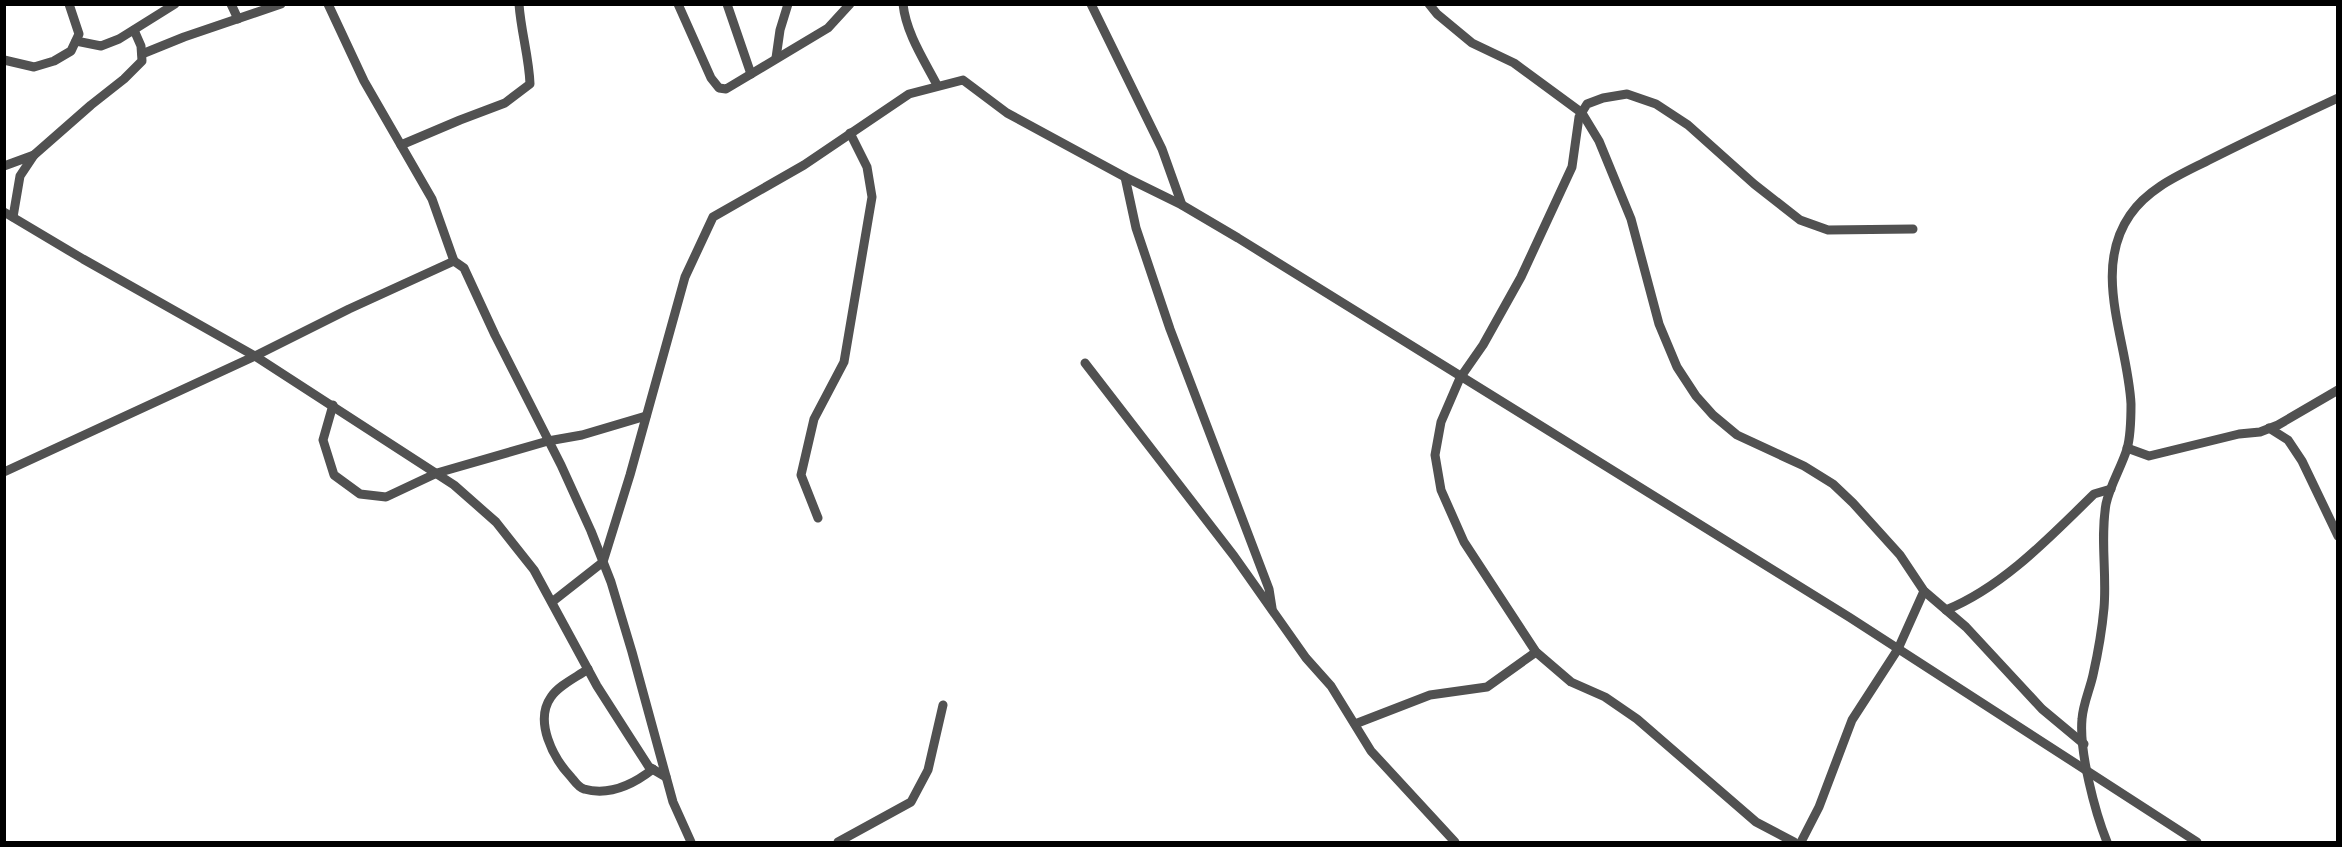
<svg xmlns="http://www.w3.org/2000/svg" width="2342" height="847" font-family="Signika,sans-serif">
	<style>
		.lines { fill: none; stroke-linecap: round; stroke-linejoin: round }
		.service { stroke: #515151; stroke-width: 9 }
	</style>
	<rect width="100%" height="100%" fill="#fff"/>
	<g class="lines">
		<!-- service -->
		<g class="service">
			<polyline points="231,4 238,19"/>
			<polyline points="328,4 364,81 432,199 454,261"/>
			<polyline points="678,4 711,78 719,88 726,89 828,28 850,4"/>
			<polyline points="727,4 751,74"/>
			<path d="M903,4C906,33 924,60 937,85"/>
			<polyline points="1091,4 1162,149 1182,205"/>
			<polyline points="1429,4 1437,14 1472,43 1514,63 1582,113 1599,141 1631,219 1659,324 1677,367 1696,396 1713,415 1737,435 1804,466 1833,484 1853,503 1900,555 1924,591 1966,627 2042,709 2084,744"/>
			<polyline points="76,41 101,46 119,39 175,4"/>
			<polyline points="142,54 184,37 281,4"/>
			<polyline points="776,58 780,30 788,4"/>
			<polyline points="4,60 34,67 54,61 71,51 79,34 69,4"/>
			<path d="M401,145L460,120L505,103L530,84C529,57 521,32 519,4"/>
			<polyline points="4,166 34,155"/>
			<polyline points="1125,177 1136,228 1170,329 1269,589 1272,608"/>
			<polyline points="4,212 83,259 255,356 454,485 496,522 534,570 597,686 629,736 649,767 666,777"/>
			<polyline points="13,217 20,176 34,155 91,105 124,79 142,61 141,46 134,30"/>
			<polyline points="1085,363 1234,556 1306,658 1331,686 1371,751 1455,842"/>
			<polyline points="333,405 323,440 334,475 360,494 386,497 437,473 548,441 582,435 646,416"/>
			<polyline points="2269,428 2288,440 2302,461 2338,536"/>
			<polyline points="2127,448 2149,456 2239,434 2260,432 2278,425 2338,390"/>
			<polyline points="4,472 255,356 349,309 454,261 464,268 495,335 561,465 591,531 611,582 632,652 673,802 691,842"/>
			<polyline points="818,518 801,475 814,419 844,362 872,197 867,167 850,133"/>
			<polyline points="552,602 603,562 630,475 685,277 713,217 804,165 909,94 963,80 1007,113 1125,177 1182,205 1238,238 1849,617 2197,842"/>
			<path d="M1946,610C2003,587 2051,536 2094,494L2111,489"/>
			<path d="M588,669C577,677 559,685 551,697C534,721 553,758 571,777C575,782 579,788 584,789C609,796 634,784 653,769"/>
			<polyline points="1355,724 1430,695 1487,687 1536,652"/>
			<polyline points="838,842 911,802 928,770 943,705"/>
			<polyline points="1794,842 1756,822 1637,719 1605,697 1571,682 1536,652 1464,542 1441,490 1435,455 1441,422 1460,378 1483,345 1521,277 1572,167 1579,117 1587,104 1603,98 1627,94 1656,104 1688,125 1754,184 1800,220 1828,230 1913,229"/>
			<polyline points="1801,842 1819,807 1852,720 1898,649 1924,591"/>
			<path d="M2107,842C2095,812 2079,752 2082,719C2083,704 2090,689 2093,675C2098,653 2102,630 2104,608C2107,573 2100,539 2106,504C2110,485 2121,468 2127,449C2131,435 2131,419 2131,404C2128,342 2091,271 2130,215C2149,187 2182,174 2211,159C2253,138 2295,118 2338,98"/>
		</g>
	</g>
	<!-- border -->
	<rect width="2342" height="847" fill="none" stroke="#000000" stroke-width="12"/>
</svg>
